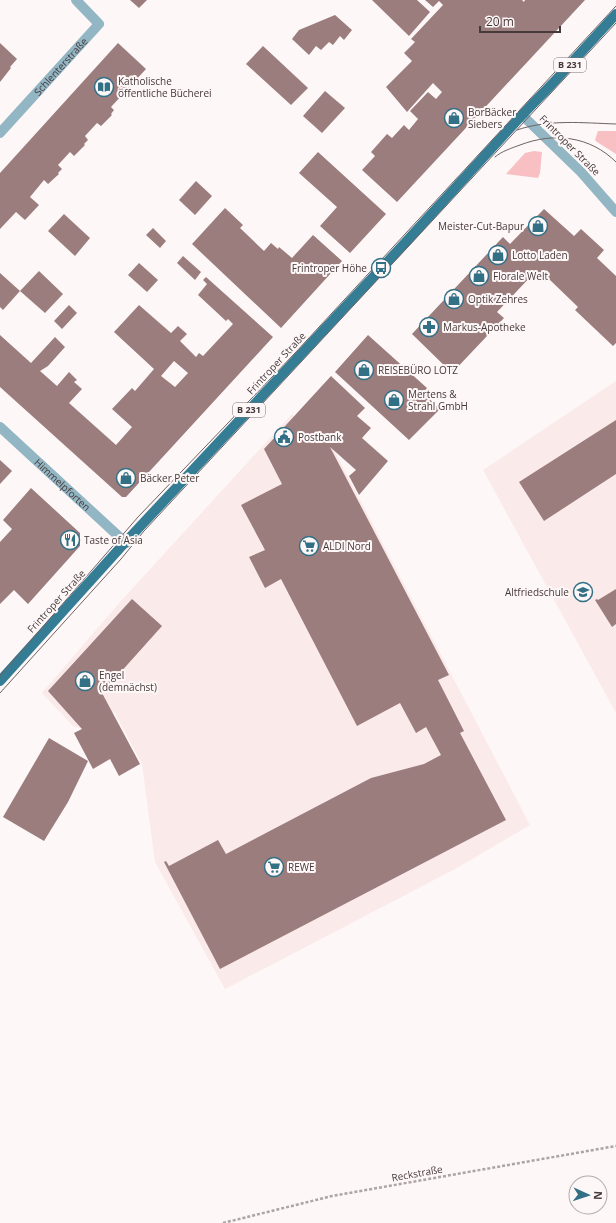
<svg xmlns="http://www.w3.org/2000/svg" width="616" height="1223" font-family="'Open Sans',sans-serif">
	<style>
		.built { fill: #fbeaea }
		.green { fill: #f8c0c2 }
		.building { fill: #9b7d7e; fill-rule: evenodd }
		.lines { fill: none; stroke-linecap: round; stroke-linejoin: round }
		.path { stroke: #ada4a4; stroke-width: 2.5; stroke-dasharray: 3 2; stroke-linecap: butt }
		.service { stroke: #93b6c4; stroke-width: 10 }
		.minor { stroke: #93b6c4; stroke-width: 10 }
		.primary { stroke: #357d95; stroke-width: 10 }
		.tram { stroke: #6f6363; stroke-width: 1 }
		.labels { text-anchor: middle; stroke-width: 4; stroke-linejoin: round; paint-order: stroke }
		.shield { fill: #fef7f7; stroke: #7d7272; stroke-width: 1 }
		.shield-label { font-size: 9px; font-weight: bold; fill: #463939 }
		.street-label { font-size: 10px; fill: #463939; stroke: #fef7f7 }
		.poi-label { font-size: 10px; fill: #463939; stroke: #fef7f7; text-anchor: start }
	</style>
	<rect width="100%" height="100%" fill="#fef7f7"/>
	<!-- built -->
	<g class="built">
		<polygon points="616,381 616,713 483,470"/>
		<polygon points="292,414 334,450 530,825 457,868 225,989 155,862 142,764 114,712 82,729 73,726 42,693 120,602"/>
	</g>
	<!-- green -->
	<g class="green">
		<polygon points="598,131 616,131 616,154 597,142 595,140"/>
		<polygon points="534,151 542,152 540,173 538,178 506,174 525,153"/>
	</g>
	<!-- building -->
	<g class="building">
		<polygon points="130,0 147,0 139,8"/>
		<polygon points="372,0 417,0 430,12 409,36"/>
		<polygon points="425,0 522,0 524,2 525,0 585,0 397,202 362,170 375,156 371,152 387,134 392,138 404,125 409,130 418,119 410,111 428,92 436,99 442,92 433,83 407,112 386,87 412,61 404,53 415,42 411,39 443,5 439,1 433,7"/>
		<polygon points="335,15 352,30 344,40 340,36 333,45 329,42 321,50 316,46 309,55 292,39 299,30"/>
		<polygon points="0,43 17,59 10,67 11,68 0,82"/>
		<polygon points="118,43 146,69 111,107 114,110 111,114 112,115 101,126 97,123 85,136 88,140 84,144 85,145 74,156 70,152 58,165 62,169 58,173 59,174 48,184 44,180 30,197 39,205 25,220 16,212 0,229 0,173"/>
		<polygon points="263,46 308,88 291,105 246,64"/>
		<polygon points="325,91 345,108 322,133 303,116"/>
		<polygon points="318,152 386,214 350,253 320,226 337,207 299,173"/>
		<polygon points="196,181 212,196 195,215 179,200"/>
		<polygon points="225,208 243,225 240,228 264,251 271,243 278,249 279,247 292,258 313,235 342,261 281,328 192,244"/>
		<polygon points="544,209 574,236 581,229 604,250 597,258 616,276 616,343 613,346 575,310 578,307 550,280 546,282 535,272 497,312 504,318 452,373 412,334 503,237 510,244"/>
		<polygon points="64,214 90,238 75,256 48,231"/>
		<polygon points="153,228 166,241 160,248 146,235"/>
		<polygon points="183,256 201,272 195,280 177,263"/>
		<polygon points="139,263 158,280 147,292 128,275"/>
		<polygon points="39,271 63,294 45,313 20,291"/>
		<polygon points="0,273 20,291 3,310 0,307"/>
		<path d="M206,277L273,337L126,497H122L0,387V335L31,363L55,337L65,347L48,366L40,371L57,386L69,372L77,380L74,382L82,389L69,403L116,445L132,427L112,409L132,388L135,391L154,369L114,332L139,305L171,333L178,326L187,334L180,341L196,357L199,353L203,356L233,324L228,319L226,321L198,295L207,284L203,280ZM174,361L188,373L175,387L161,376Z"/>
		<polygon points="69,305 77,313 62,329 54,321"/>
		<polygon points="368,335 427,388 423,393 440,409 409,440 335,372"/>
		<polygon points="331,376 365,408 357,416 371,428 362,438 388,461 359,495 349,476 356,470 330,447 449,675 438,680 464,731 460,733 506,820 220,969 164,862 166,861 169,866 218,840 226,854 371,778 424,764 441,755 426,727 416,733 400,703 357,726 281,579 265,588 249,557 265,550 241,505 282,484 264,449"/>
		<polygon points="616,420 616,474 544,521 519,482"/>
		<polygon points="0,460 12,471 0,484"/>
		<polygon points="31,488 80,533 80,546 28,604 14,590 0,604 0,542 12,529 3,520"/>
		<polygon points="616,589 616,624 612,627 595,600 597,599 598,600"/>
		<polygon points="132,599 162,626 102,693 140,764 119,776 110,759 93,769 74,733 82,729 48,691"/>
		<polygon points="49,738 88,761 68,802 44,841 3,817"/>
	</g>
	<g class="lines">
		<!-- path -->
		<polyline class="path" points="223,1223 332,1196 616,1146"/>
		<!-- service -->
		<polyline class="service" points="522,115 581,172 616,212"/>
		<!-- minor -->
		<g class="minor">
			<path id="s1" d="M0,133L99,24L76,0"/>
			<path id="s2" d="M0,427L126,543"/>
		</g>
		<!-- primary -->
		<polyline class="primary" points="0,681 120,548 405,243 522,115 553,83 616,14"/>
		<!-- tram -->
		<g class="tram">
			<path d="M517,130C549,119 583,123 616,124"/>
			<path d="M495,157C502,151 512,148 520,145C554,132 590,136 616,162"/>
			<polyline points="0,676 138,517 295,353 616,6"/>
			<polyline points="0,693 121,559 144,531 616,23"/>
		</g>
	</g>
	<!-- icons -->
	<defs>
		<g id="library-ring" transform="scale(1)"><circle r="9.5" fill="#fef7f7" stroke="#327086" stroke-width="1.5"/><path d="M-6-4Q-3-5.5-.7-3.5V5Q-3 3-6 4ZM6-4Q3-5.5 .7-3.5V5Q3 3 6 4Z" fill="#327086"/></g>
		<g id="shop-ring" transform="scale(1)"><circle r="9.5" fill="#fef7f7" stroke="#327086" stroke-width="1.5"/><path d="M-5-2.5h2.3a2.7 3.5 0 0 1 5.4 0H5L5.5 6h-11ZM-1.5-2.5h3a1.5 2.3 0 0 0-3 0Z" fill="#327086"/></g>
		<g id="bus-ring" transform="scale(1)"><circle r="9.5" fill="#fef7f7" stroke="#327086" stroke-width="1.5"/><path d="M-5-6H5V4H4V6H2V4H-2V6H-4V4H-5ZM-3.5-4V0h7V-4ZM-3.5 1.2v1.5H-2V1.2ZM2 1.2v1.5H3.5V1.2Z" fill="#327086"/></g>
		<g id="pharmacy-ring" transform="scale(1)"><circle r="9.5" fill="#fef7f7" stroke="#327086" stroke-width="1.5"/><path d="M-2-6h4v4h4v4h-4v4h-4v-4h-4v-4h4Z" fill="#327086"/></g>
		<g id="civic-ring" transform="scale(1)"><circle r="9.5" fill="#fef7f7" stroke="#327086" stroke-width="1.5"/><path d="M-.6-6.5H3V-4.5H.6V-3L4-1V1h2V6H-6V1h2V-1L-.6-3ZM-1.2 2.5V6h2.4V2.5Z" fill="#327086"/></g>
		<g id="restaurant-ring" transform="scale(1)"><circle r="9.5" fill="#fef7f7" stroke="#327086" stroke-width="1.5"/><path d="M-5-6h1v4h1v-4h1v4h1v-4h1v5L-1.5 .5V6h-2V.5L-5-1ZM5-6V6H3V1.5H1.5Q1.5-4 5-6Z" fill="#327086"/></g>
		<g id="supermarket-ring" transform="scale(1)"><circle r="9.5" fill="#fef7f7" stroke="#327086" stroke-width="1.5"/><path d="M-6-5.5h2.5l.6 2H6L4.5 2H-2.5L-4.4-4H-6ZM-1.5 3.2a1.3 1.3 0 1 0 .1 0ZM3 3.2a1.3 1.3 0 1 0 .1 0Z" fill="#327086"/></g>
		<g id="school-ring" transform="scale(1)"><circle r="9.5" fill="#fef7f7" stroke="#327086" stroke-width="1.5"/><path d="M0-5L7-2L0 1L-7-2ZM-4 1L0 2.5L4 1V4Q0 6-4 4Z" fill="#327086"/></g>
	</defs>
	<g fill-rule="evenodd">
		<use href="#library-ring" x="104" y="87"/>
		<use href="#shop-ring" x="454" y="118"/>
		<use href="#shop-ring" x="538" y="226"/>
		<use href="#shop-ring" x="498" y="255"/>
		<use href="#bus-ring" x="381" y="268"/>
		<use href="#shop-ring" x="479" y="276"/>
		<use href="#shop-ring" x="454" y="299"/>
		<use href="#pharmacy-ring" x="429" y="327"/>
		<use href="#shop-ring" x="364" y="370"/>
		<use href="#shop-ring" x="394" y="400"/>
		<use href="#civic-ring" x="284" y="437"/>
		<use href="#shop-ring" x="126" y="478"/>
		<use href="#restaurant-ring" x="70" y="540"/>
		<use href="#supermarket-ring" x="309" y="546"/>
		<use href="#school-ring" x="583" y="592"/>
		<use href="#shop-ring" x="85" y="681"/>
		<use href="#supermarket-ring" x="274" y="867"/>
	</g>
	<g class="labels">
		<!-- shield labels -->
		<g class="shield">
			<rect x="554" y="58" width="32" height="14" rx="3"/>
			<rect x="233" y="403" width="32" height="14" rx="3"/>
		</g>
		<g class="shield-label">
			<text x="570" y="68">B 231</text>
			<text x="249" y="413">B 231</text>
		</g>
		<!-- street labels -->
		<g class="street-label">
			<text dy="4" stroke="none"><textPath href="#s1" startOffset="90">Schlenterstraße</textPath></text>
			<text transform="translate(570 145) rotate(45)" y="4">Frintroper Straße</text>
			<text transform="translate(276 363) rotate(-47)" y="4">Frintroper Straße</text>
			<text dy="4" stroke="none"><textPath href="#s2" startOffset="85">Himmelpforten</textPath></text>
			<text transform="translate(56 601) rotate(-48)" y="4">Frintroper Straße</text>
			<text transform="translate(417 1173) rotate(-10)" y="4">Reckstraße</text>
		</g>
		<!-- poi labels -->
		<g class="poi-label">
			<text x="118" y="85">Katholische<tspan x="118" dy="12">öffentliche Bücherei</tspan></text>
			<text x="468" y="116">BorBäcker<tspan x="468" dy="12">Siebers</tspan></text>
			<text x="524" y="230" text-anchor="end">Meister-Cut-Bapur</text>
			<text x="512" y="259">Lotto Laden</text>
			<text x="367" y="272" text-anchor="end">Frintroper Höhe</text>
			<text x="493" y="280">Florale Welt</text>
			<text x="468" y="303">Optik Zehres</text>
			<text x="443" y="331">Markus-Apotheke</text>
			<text x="378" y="374">REISEBÜRO LOTZ</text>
			<text x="408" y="398">Mertens &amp;<tspan x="408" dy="12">Strahl GmbH</tspan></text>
			<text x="298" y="441">Postbank</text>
			<text x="140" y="482">Bäcker Peter</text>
			<text x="84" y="544">Taste of Asia</text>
			<text x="323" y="550">ALDI Nord</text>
			<text x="569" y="596" text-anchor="end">Altfriedschule</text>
			<text x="99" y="679">Engel<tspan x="99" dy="12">(demnächst)</tspan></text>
			<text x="288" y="871">REWE</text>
		</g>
	</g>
	<!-- north arrow -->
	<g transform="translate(588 1195) rotate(93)"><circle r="19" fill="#fef7f7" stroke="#b4abab"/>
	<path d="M0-3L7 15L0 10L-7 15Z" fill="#327086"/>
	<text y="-6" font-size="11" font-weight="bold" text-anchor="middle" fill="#463939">N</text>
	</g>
	<!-- scale -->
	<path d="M480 26v6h80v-6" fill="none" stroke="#463939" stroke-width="2"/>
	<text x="486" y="26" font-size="12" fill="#463939" stroke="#fef7f7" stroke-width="3" paint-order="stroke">20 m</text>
</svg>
